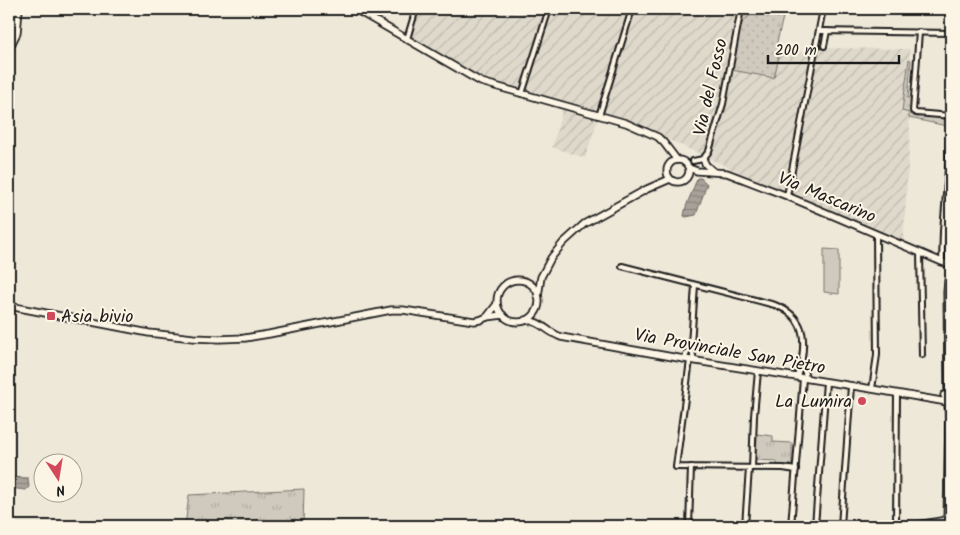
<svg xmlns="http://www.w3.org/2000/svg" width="960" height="535" font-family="Kalam,sans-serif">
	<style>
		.industrial { fill: url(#industrial-furrows) }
		.grass { fill: url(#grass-dots); stroke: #76736c }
		.park { fill: url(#park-tufts); stroke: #76736c }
		.garden { fill: #cfcabd; stroke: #76736c }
		.water { fill: url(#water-rules); stroke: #6f6c67 }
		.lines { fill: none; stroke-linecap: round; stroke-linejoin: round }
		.stream { stroke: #6f6c67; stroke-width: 1 }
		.street-casing { stroke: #1c1c1c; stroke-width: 8 }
		.secondary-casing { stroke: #1c1c1c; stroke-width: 9 }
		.street { stroke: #fcf5e5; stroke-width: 4 }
		.secondary { stroke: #fcf5e5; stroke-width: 5.5 }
		.poi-dot { fill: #d1495b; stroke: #fcf5e5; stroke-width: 2 }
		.labels { text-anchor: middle; stroke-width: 4; stroke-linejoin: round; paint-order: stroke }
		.street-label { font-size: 18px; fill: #1c1c1c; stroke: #fcf5e5 }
		.poi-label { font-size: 18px; fill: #1c1c1c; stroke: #fcf5e5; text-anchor: start }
	</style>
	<defs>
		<pattern id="industrial-furrows" width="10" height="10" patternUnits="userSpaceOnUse" patternTransform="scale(1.25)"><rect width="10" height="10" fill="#ded9cb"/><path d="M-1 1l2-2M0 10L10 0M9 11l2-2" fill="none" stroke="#bebaae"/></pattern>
		<pattern id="grass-dots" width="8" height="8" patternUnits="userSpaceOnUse" patternTransform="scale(1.25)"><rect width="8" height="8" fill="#cfcabd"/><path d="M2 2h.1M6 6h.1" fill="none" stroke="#b1ada2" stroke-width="1.8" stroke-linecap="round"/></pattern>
		<pattern id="park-tufts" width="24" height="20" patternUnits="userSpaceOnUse" patternTransform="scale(1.25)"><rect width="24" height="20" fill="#cfcabd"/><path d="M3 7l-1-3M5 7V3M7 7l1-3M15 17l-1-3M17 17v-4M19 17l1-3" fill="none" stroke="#b1ada2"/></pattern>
		<pattern id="water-rules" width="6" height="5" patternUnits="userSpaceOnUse" patternTransform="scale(1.25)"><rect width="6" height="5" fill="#a7a299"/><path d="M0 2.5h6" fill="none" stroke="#87837c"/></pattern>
	</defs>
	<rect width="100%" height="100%" fill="#eee8d9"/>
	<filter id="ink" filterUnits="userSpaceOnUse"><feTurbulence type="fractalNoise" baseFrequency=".02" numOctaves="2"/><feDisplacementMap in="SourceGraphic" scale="10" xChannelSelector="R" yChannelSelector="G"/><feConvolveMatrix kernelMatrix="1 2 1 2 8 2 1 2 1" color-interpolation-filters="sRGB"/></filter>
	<g filter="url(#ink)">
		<!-- industrial -->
		<polygon class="industrial" points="414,9 757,9 754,12 774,78 781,48 813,54 817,48 910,49 902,110 909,113 910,135 903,246 779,191 648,130 599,116 585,158 552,147 564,104 478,80 405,40"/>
		<!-- grass -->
		<g class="grass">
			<polygon points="757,9 785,9 776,46 781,48 774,78 732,70 739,25"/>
			<polygon points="909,59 911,60 908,98 911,98 911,111 916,115 948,118 947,126 909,118 909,113 902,111"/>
		</g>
		<!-- park -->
		<g class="park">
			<polygon points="757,434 773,436 773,442 792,443 792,465 777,465 777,461 756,460"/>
			<polygon points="304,489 303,526 185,526 189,495"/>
		</g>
		<!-- garden -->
		<polygon class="garden" points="824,249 839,250 839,294 824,292"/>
		<!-- water -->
		<g class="water">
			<path d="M697,178H701L707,184L696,215L686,217L684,216C685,205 694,189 697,178Z"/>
			<polygon points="9,477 28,478 29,487 26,490 9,488"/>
		</g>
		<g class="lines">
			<!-- stream -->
			<polyline class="stream" points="9,38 13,26 15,9"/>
			<!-- street casing -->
			<g class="street-casing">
				<g id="street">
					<polyline points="819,31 951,33"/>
					<polyline points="919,32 913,111 916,113 951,116"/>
					<polyline points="407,39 416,9"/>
					<polyline points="824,46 827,31"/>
					<polyline points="522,94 549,9"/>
					<polyline points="599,116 632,9"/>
					<polyline points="693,161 703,159 709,151 723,104 741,9"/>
					<polyline points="787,196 823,9"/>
					<polyline points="920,253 922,355"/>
					<polyline points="942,262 943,231 949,158 949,142 951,118"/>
					<path d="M622,266L775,305C801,315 806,332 802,358C801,365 798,371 797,377"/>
					<polyline points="691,345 695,285"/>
					<polyline points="684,359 691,345 694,361"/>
					<polyline points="690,360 676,467 783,468 796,470"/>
					<polyline points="803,362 806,379"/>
					<polyline points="872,389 877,355 876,234"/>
					<polyline points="752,468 754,416 758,371"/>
					<polyline points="689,526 691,467"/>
					<polyline points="745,526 749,468"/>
					<polyline points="791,526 803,378"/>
					<polyline points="815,526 826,382"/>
					<polyline points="841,526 851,386"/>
					<polyline points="896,526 897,394"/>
				</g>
			</g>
			<!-- secondary casing -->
			<g class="secondary-casing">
				<g id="secondary">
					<polyline points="355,9 481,82 626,123 658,137 664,143 677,160"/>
					<polyline points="9,49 17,33 19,9"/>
					<polyline points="703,159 706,165 713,171"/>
					<circle cx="678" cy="171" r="11"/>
					<polyline points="689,168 697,171 727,173 787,196 942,262 951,265"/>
					<polyline points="951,274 948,281 947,292 948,388 949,397 951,401"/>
					<circle cx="518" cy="301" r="21"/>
					<polyline points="538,296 541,277 551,258 563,243 584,224 647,189 670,179"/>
					<polyline points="9,306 149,333 193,338 219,339 245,338 269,334 391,310 403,310 474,321 480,320 487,317 503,315"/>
					<polyline points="487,317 497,304"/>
					<path d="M525,320C542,321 545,331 561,337L684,359L872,389L947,402"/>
					<polyline points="944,395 948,405 949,415 947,520 949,526"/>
					<polyline points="911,526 947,520"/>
				</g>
			</g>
			<!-- street -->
			<use href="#street" class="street"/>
			<!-- secondary -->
			<use href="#secondary" class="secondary"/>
		</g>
	</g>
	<!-- markers -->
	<g class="poi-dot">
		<rect x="46" y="311" width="10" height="10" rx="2.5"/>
		<circle cx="862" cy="401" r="5"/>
	</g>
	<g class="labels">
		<!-- street labels -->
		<g class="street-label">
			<text transform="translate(710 87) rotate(-77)" y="6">Via del Fosso</text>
			<text transform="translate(827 197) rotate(23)" y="6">Via Mascarino</text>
			<text transform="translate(730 351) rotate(10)" y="6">Via Provinciale San Pietro</text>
		</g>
		<!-- poi labels -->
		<g class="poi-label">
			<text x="61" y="322">Asia bivio</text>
			<text x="852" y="407" text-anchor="end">La Lumira</text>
		</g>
	</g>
	<!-- margin -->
	<rect width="960" height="535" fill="none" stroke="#fcf5e5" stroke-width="30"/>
	<rect x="15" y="15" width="930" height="505" fill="none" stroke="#1c1c1c" stroke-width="2" filter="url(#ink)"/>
	<!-- north arrow -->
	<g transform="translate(58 478) rotate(168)"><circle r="24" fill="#fcf5e5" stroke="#a29e95"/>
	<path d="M0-4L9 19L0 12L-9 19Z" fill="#d1495b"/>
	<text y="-8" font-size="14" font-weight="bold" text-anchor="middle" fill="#1c1c1c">N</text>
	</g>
	<!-- scale -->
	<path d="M768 55v8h131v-8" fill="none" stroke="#1c1c1c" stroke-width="2.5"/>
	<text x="775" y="55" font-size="15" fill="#1c1c1c" stroke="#fcf5e5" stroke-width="4" paint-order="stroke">200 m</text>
</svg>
